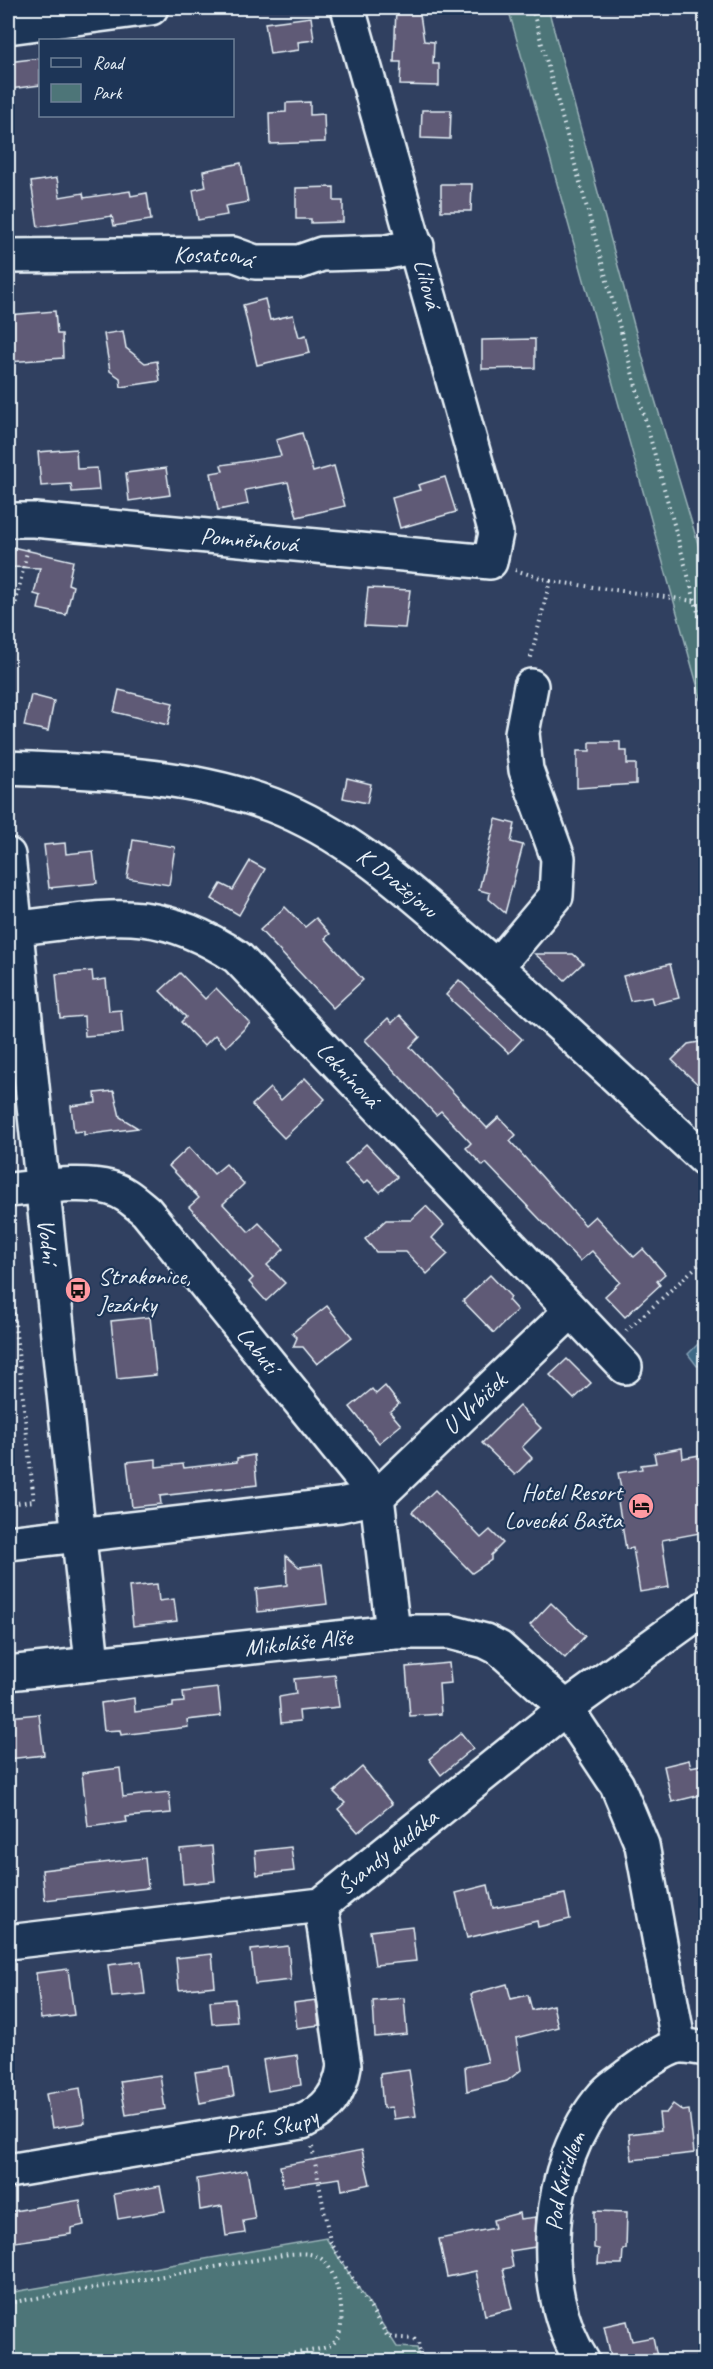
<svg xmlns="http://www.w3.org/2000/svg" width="713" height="2369" font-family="Caveat,sans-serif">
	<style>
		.green { fill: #4d7578; stroke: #9ab3b8; stroke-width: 1.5 }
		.water { fill: #3e6785; stroke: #829eb3; stroke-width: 1.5 }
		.building { fill: #5e5a76; stroke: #e8f1f8; stroke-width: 1.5 }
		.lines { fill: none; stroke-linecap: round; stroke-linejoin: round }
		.minor-casing { stroke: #e8f1f8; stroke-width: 38 }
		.path { stroke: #e8f1f8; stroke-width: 4; stroke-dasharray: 1.5 4.5; stroke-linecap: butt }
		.minor { stroke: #1d3557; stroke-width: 33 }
		.labels { text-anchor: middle; stroke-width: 4.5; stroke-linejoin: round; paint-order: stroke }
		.street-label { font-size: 24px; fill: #e8f1f8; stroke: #1d3557 }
		.poi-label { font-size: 24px; fill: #e8f1f8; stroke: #1d3557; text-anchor: start }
	</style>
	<rect width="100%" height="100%" fill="#304060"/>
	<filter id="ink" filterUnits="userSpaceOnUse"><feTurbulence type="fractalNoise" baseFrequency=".0167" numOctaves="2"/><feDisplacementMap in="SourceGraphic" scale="12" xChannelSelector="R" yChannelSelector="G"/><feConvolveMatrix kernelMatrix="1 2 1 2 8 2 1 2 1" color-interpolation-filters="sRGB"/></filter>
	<g filter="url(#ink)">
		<!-- green -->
		<g class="green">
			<polygon points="508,8 548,8 647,373 705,567 705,713"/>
			<polygon points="326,2238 397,2347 417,2348 420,2361 8,2361 8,2293"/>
		</g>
		<!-- water -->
		<polygon class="water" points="705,1337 705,1364 697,1366 688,1354"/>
		<!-- building -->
		<g class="building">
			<polygon points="396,8 419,8 424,41 434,42 433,64 439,64 439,86 400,85 401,62 394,62"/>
			<polygon points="311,17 314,40 298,42 299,50 270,54 265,23"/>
			<polygon points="40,58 40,85 10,89 8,62"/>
			<polygon points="310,102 310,115 324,114 325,142 270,144 269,113 286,112 286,103"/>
			<polygon points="422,110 451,110 450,139 421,138"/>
			<polygon points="241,163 248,202 225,206 227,215 198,220 193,190 206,187 203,171"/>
			<polygon points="57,178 60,197 83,193 84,198 130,191 131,196 147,193 151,220 114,226 112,216 38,227 31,182"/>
			<polygon points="441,184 472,184 471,211 441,211"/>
			<polygon points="334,187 334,201 343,201 343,222 311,223 311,219 296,219 296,188"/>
			<polygon points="265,299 270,320 293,315 299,337 306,335 310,353 257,365 243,305"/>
			<polygon points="55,311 57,334 62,334 63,358 8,362 8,315"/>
			<polygon points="123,331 126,348 145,363 157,361 160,381 121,387 120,378 110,371 104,334"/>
			<polygon points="535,339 535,368 482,369 482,340"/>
			<polygon points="302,433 313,472 334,466 345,506 297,517 288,482 245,490 248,504 218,510 211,473 223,471 221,465 281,456 276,440"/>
			<polygon points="76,449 77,469 97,468 99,490 72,492 71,484 41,486 38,452"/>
			<polygon points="166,468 170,495 129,501 126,473"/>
			<polygon points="445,477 456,512 400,528 392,498 420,490 418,485"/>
			<polygon points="8,546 73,561 68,584 73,586 66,615 38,609 41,596 34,594 40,568 8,567"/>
			<polygon points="368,588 410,590 405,628 364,626"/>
			<polygon points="119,690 173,703 168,725 114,712"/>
			<polygon points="31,695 54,701 48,731 24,726"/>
			<polygon points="590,742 620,742 620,751 627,751 627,764 636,764 636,784 577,788 577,751 590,751"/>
			<polygon points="347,778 371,784 367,803 343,798"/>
			<polygon points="496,819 515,824 511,842 523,845 505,913 489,899 490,893 479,890"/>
			<polygon points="133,840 175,847 169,885 127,878"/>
			<polygon points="65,843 66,854 93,851 97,883 49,888 44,845"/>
			<polygon points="250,861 265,869 239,915 212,899 221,884 233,890"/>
			<polygon points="285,907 305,927 316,918 330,934 325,938 363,980 333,1008 260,930"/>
			<polygon points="535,954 573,954 583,963 565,980"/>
			<polygon points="670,964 679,998 653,1004 651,997 630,1001 623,976"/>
			<polygon points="92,971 93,981 106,979 109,1011 121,1010 123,1033 85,1036 84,1016 60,1018 56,974"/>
			<polygon points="180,973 205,999 216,988 250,1023 226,1047 215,1035 204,1046 181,1022 186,1017 160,991"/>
			<polygon points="459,980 522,1039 509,1053 446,995"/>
			<polygon points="400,1015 420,1037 410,1047 487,1128 499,1117 516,1135 510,1141 585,1225 595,1216 634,1257 643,1249 665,1274 657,1281 660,1285 625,1317 605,1296 620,1282 592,1251 580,1261 486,1163 483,1166 466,1148 471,1143 441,1111 436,1115 365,1040 388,1018 392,1023"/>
			<polygon points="699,1042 705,1048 705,1091 672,1060 688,1044"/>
			<polygon points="305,1078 325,1099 284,1138 252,1105 270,1088 281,1100"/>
			<polygon points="114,1091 120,1117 138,1128 84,1135 84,1131 74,1132 71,1106 96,1103 95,1093"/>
			<polygon points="366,1144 397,1177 380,1192 368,1180 364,1184 345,1164"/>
			<polygon points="189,1147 214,1174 226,1164 244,1184 223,1204 249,1232 259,1223 284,1249 267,1265 285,1283 266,1301 249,1282 253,1278 189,1207 199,1198 169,1166"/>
			<polygon points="426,1206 444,1225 432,1238 448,1254 427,1274 406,1252 376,1252 365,1239 386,1220 411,1220"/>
			<polygon points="490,1275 511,1297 508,1300 517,1310 494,1333 463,1301"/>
			<polygon points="327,1306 352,1337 317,1364 303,1347 293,1347 297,1338 292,1333"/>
			<polygon points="150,1317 156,1375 117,1379 111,1321"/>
			<polygon points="567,1359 591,1383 574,1399 550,1375"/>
			<polygon points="385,1386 399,1404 390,1412 401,1425 379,1443 350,1407 372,1389 376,1394"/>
			<polygon points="519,1406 541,1428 522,1447 532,1458 515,1475 482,1443"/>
			<polygon points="682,1448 683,1458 705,1454 705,1532 662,1540 669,1587 640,1592 633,1548 626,1549 617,1495 622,1494 618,1473 642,1469 641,1465 656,1463 654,1453"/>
			<polygon points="254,1455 257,1485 160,1496 161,1504 132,1507 127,1462 156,1459 156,1467 183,1464 184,1468 237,1462 237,1458"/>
			<polygon points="435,1490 481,1538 490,1530 503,1543 491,1555 491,1560 472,1573 412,1512"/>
			<polygon points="286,1556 299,1567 322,1564 327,1604 258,1612 256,1589 287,1585"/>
			<polygon points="157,1584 159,1601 174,1599 177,1621 133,1626 129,1587"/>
			<polygon points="551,1603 585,1636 565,1658 530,1625"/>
			<polygon points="449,1663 451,1683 439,1684 441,1714 410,1716 406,1667"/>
			<polygon points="335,1675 339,1707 299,1711 300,1721 281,1723 279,1697 296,1694 294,1679"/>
			<polygon points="218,1688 221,1716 187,1720 188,1727 121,1735 120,1730 104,1731 101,1703 134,1698 135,1712 173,1707 173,1703 184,1702 183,1692"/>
			<polygon points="39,1714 44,1755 8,1759 8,1717"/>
			<polygon points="461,1733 473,1748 441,1775 429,1759"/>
			<polygon points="689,1760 691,1767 701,1765 705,1794 672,1802 664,1766"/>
			<polygon points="362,1767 392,1804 358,1832 338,1809 345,1803 334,1792"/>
			<polygon points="120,1768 123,1797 169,1792 171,1813 126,1817 127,1822 88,1827 82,1773"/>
			<polygon points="212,1846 215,1881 183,1884 180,1849"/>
			<polygon points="291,1847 294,1871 257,1875 255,1851"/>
			<polygon points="145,1858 148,1888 45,1900 42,1870"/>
			<polygon points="488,1885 493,1908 565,1894 570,1919 538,1927 537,1921 467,1938 456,1893"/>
			<polygon points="412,1926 416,1961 375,1965 370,1931"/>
			<polygon points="288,1946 291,1980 255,1984 251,1950"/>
			<polygon points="212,1954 215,1986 179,1990 176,1958"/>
			<polygon points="141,1961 145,1994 112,1997 108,1965"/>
			<polygon points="68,1969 74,2015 41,2019 36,1973"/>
			<polygon points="507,1984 511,1999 528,1995 532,2010 553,2005 558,2027 516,2038 521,2070 507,2081 467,2091 465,2067 488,2062 471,1994"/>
			<polygon points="404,1998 407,2034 375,2037 373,2001"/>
			<polygon points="235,1999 237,2022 212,2024 210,2001"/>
			<polygon points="316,2000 319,2025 297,2028 294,2003"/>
			<polygon points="297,2055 301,2085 268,2091 263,2060"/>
			<polygon points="229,2067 234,2096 200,2103 195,2072"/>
			<polygon points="409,2070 416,2116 394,2119 392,2107 383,2108 380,2074"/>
			<polygon points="160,2075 165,2109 126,2115 120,2081"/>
			<polygon points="80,2088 85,2123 52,2128 46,2094"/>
			<polygon points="673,2104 683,2111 689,2110 694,2153 632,2160 629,2134 661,2130 659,2113 666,2113"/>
			<polygon points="362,2150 370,2184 342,2190 340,2178 283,2186 280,2166"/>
			<polygon points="247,2170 255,2219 243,2221 245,2233 226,2236 222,2206 200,2210 197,2179"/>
			<polygon points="160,2186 165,2211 118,2219 114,2194"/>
			<polygon points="80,2200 84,2225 71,2228 71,2234 8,2243 8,2212"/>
			<polygon points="594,2211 627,2212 626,2249 623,2249 622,2264 598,2264 599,2249 594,2248"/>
			<polygon points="519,2213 520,2219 536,2217 535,2247 510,2251 513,2267 503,2269 512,2309 485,2315 476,2271 447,2277 439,2239 495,2228 493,2220"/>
			<polygon points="627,2321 632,2341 653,2337 658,2361 612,2361 604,2326"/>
		</g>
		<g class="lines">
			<!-- minor casing -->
			<g class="minor-casing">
				<g id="minor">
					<polyline points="8,27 151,8"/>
					<path id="s1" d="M8,256L233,254L255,262H299L322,254L387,252L417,246"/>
					<path id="s2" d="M8,520H34L490,562L496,533L348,8"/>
					<path id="s3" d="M8,768C97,772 187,773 272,805C352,836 411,893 475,948C553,1017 629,1089 706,1160"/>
					<path id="s4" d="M8,855L92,1663"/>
					<path id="s5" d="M8,929C103,920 149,899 237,957L625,1367"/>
					<polyline points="496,967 556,896 558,858 526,770 522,733 531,686"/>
					<path id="s6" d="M8,1190C39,1188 79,1180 110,1188C125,1192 135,1202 146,1211L377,1497L393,1632"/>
					<path id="s7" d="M377,1497L571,1311"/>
					<polyline points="8,1543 340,1505 377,1497"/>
					<path id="s8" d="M8,1673L393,1632H450L485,1641L499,1648L566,1708L617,1785L642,1845L679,2046"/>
					<path id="s9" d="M8,1942L321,1905L566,1708L706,1607"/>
					<path id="s10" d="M8,2171L302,2122C327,2110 340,2094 344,2066L321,1905"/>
					<path id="s11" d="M583,2362C535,2290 546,2161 603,2096C609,2088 620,2082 627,2076C639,2067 665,2049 678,2046C686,2045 698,2048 706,2049"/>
				</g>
			</g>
			<!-- path -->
			<g class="path">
				<polyline points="532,8 706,641"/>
				<polyline points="515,570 550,581 530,661"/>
				<polyline points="550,581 694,601"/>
				<polyline points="8,638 28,547"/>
				<polyline points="8,1259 34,1501 8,1504"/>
				<polyline points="626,1331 706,1258"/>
				<polyline points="312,2147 330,2241 388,2337 414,2339 418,2343 423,2362"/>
				<path d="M8,2303L289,2254C301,2253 315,2252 324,2261C339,2275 351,2333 331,2345C315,2355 224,2359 199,2362"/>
			</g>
			<!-- minor -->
			<use href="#minor" class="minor"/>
		</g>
	</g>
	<!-- icons -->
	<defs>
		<g id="bus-disc" transform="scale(1.35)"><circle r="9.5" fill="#ff9aa2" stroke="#1d3557"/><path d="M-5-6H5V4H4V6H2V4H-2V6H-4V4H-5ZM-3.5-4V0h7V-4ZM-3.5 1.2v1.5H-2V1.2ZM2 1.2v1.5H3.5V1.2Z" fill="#111"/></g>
		<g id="hotel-disc" transform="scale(1.35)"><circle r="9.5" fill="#ff9aa2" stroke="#1d3557"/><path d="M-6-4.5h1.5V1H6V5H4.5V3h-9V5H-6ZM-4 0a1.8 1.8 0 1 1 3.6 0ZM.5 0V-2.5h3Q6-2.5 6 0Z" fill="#111"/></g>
	</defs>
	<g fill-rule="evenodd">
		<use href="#bus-disc" x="78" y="1290"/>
		<use href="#hotel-disc" x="641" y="1506"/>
	</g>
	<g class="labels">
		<!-- street labels -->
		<g class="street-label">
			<text dy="8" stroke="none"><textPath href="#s1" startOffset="206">Kosatcová</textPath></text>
			<text transform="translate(428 284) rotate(75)" y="8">Liliová</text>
			<text dy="8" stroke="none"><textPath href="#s2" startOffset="242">Pomněnková</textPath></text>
			<text dy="8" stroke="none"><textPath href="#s3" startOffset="416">K Dražejovu</textPath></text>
			<text dy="8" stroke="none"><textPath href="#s5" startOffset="400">Leknínová</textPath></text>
			<text dy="8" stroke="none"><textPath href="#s4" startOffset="388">Vodní</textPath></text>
			<text dy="8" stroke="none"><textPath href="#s6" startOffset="324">Labutí</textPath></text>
			<text dy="8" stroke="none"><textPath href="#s7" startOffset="135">U Vrbiček</textPath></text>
			<text dy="8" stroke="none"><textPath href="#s8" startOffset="292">Mikoláše Alše</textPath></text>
			<text dy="8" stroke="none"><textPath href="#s9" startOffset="400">Švandy dudáka</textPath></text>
			<text dy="8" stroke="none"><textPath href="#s10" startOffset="267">Prof. Skupy</textPath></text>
			<text dy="8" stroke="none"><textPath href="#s11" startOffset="188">Pod Kuřidlem</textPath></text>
		</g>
		<!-- poi labels -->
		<g class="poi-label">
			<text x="98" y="1284">Strakonice,<tspan x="98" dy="28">Jezárky</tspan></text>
			<text x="622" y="1500" text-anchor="end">Hotel Resort<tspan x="622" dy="28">Lovecká Bašta</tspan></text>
		</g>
	</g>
	<!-- margin -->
	<rect width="713" height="2369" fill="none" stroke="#1d3557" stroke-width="30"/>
	<rect x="15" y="15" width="683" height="2339" fill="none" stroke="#e8f1f8" stroke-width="2" filter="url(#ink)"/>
	<!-- legend -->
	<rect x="39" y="39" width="195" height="78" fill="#1d3557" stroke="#6e8097" stroke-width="1.5"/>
	<rect x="51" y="58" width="30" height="9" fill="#1d3557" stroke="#6e8097" stroke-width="1.5"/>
	<text x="93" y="69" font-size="18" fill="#e8f1f8">Road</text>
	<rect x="51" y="84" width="30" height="18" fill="#4d7578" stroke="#6e8097" stroke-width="1.5"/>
	<text x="93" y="99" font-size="18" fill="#e8f1f8">Park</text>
</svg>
